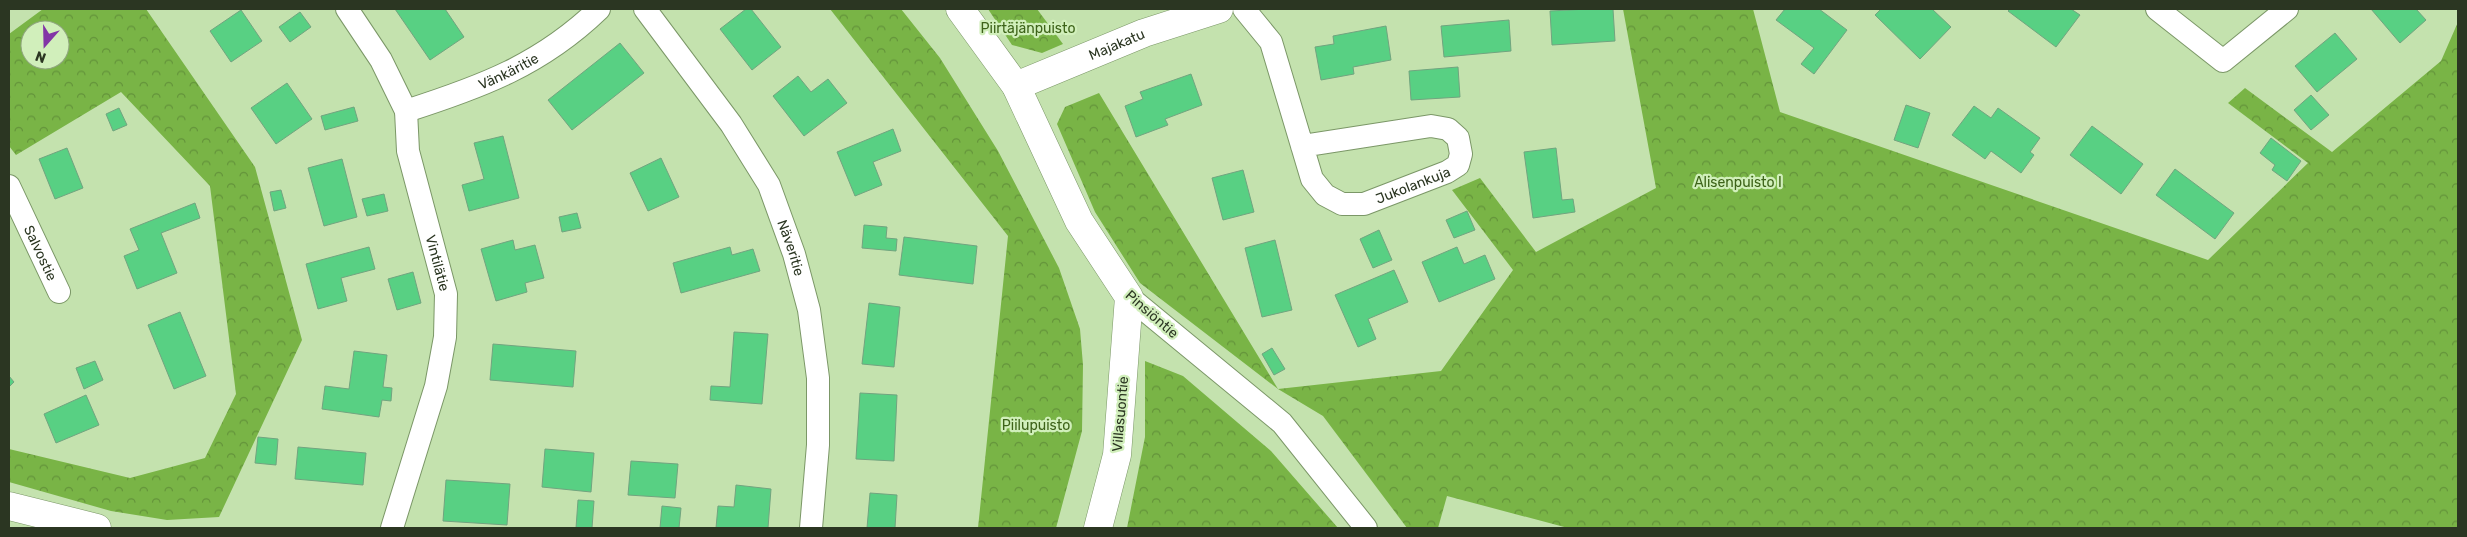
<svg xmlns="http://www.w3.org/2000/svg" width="2467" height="537" font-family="Rubik,sans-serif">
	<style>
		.forest { fill: url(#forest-crowns); fill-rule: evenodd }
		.building { fill: #58d083; stroke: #71a47f }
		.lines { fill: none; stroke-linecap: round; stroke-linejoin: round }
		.minor-casing { stroke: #7b9767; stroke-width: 24 }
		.tertiary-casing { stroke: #7b9767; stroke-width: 29 }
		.minor { stroke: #fff; stroke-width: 22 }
		.tertiary { stroke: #fff; stroke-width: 28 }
		.labels { text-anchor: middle; stroke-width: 4.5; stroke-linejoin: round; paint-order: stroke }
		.park-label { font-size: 14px; fill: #3d6319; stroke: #d1efbb }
		.street-label { font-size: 14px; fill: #2b3622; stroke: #d1efbb }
	</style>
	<defs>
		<pattern id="forest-crowns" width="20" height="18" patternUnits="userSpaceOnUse" patternTransform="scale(1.25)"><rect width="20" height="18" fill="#79b446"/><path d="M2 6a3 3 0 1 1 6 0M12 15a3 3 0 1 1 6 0" fill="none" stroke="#63933a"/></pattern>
	</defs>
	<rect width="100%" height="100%" fill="#c4e2ae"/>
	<!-- forest -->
	<g class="forest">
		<path d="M43,9H146L255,167L302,340L219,517L167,520L111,511L9,482V449L130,478L205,458L236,394L210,186L121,92L16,155L9,146V34ZM30,30H60V60H30Z"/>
		<polygon points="830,9 901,9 940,58 998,151 1059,268 1080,329 1083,365 1082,431 1056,528 978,528 1008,236"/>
		<polygon points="988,9 1037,9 1063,44 1042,53 1012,45"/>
		<polygon points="1623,9 1753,9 1780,112 2208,260 2308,163 2228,103 2245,88 2332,152 2441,61 2458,22 2458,528 1568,528 1447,496 1438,528 1407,528 1323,416 1278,389 1140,283 1095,212 1057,124 1065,107 1099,93 1278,389 1441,371 1513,270 1452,190 1480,178 1536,252 1656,188"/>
		<polygon points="1145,361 1183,376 1271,451 1338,528 1127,528 1145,437"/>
	</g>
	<!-- building -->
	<g class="building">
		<polygon points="395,9 445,9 464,37 430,60"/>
		<polygon points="746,9 751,9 781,47 752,70 720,29"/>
		<polygon points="1588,9 1613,9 1615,41 1552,45 1550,11"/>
		<polygon points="1785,9 1819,9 1847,30 1814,74 1801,64 1814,48 1776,20"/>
		<polygon points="1881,9 1932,9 1951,27 1920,59 1875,15"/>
		<polygon points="2010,9 2071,9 2080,15 2056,47 2008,11"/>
		<polygon points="2371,9 2416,9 2426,20 2400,43"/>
		<polygon points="241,10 262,41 231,62 210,31"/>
		<polygon points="300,12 311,27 290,42 279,27"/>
		<polygon points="1509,20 1511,51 1444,57 1441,26"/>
		<polygon points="1386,26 1391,60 1353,67 1354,74 1321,80 1315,47 1334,44 1333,36"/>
		<polygon points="2335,33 2357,59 2317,92 2295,66"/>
		<polygon points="620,43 644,73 572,130 548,100"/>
		<polygon points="1458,67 1460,97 1411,100 1409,71"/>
		<polygon points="1191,74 1202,105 1165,119 1168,125 1136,137 1125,106 1143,99 1140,92"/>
		<polygon points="798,76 811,92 828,79 847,103 804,136 773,96"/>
		<polygon points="287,83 312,119 276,144 251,108"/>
		<polygon points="2311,95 2329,115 2311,130 2294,110"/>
		<polygon points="1906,105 1930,113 1918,148 1894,140"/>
		<polygon points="1974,106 1991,118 1998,108 2040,138 2030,152 2034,155 2021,173 1991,151 1985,159 1952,135"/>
		<polygon points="354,107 358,121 325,130 321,116"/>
		<polygon points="119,108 127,125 113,131 106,114"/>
		<polygon points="2092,126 2143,164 2121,194 2070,155"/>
		<polygon points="893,129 901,151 873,162 882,185 855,196 837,152"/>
		<polygon points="503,136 519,198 469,211 462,185 484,179 474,143"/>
		<polygon points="2271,138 2301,161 2287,181 2272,170 2275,165 2260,153"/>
		<polygon points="67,148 83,188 55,199 39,159"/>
		<polygon points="1556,148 1562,200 1573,199 1575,212 1533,218 1524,152"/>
		<polygon points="661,158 679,197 648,211 630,173"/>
		<polygon points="342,159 357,217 324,226 308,168"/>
		<polygon points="2175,169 2234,213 2215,239 2156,195"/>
		<polygon points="1243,170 1254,212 1223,220 1212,178"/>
		<polygon points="281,190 286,208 274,211 270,192"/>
		<polygon points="384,194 388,211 367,216 362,199"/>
		<polygon points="195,203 200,218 161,233 177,273 137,289 124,256 139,250 130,229"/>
		<polygon points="1467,211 1475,230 1454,238 1446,220"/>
		<polygon points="577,213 581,228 562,232 559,217"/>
		<polygon points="864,225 887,227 886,238 897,239 896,251 862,248"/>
		<polygon points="1379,230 1392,260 1373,268 1360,239"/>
		<polygon points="904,237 977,246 973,284 899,275"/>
		<polygon points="513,240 515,250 535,245 544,278 525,283 527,292 496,301 481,249"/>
		<polygon points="1275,240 1292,310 1262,317 1245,248"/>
		<polygon points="369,247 375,269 341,278 347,301 318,309 306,264"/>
		<polygon points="730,247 732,255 753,249 760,271 681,293 673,263"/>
		<polygon points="1457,247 1464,264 1485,255 1495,279 1439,302 1422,262"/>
		<polygon points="1394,270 1408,302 1368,319 1376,339 1358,347 1335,295"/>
		<polygon points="413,272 421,303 397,310 388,279"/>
		<polygon points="869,303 900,307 894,367 862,364"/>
		<polygon points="180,312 206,376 174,389 148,325"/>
		<polygon points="734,332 768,334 762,404 710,400 711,386 730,387"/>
		<polygon points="493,344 576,351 573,387 490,380"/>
		<polygon points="1272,348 1285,369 1274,375 1262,354"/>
		<polygon points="354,351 387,355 383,387 392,388 391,401 382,400 379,417 322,409 325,386 349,389"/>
		<polygon points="95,361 103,380 84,389 76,368"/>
		<polygon points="9,376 14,382 9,387"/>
		<polygon points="860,393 897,395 894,461 856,459"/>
		<polygon points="86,395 99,425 56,443 44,414"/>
		<polygon points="258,437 278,439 276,465 255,463"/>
		<polygon points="298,447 366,453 363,485 295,479"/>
		<polygon points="545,449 594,453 591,492 542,487"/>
		<polygon points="631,461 678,464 675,498 628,495"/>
		<polygon points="446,480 510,484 507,525 443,521"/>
		<polygon points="736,485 771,489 768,528 716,528 718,506 734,507"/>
		<polygon points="870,493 897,495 895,528 867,528"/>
		<polygon points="578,500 594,501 592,528 576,528"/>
		<polygon points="662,506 681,508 679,528 660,528"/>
	</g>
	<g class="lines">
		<!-- minor casing -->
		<g class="minor-casing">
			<g id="minor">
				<path id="s1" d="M347,9L381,60L406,111L408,151L446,294L445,337L436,386L392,528"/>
				<path id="s2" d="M645,9L731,124L769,185L794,254L809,310L818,378V445L811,528"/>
				<path id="s3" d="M1244,9L1271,42L1312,179L1325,195L1342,204H1364L1447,172L1458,165L1461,154L1458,138L1448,129L1431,126L1302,146"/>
				<polyline points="2157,9 2223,61 2287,9"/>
				<path id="s4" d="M406,111C481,87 541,65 599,9"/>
				<path id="s5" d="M9,186L59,292"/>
				<polyline points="1129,297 1282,423 1366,528"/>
			</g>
		</g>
		<!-- tertiary casing -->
		<g class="tertiary-casing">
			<g id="tertiary">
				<polyline points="960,9 1016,86 1079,221 1129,297 1117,455 1098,528"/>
				<path id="s6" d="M1016,86L1144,33L1219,9"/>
				<polyline points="9,506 97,528"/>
			</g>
		</g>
		<!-- minor -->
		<use href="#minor" class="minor"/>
		<!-- tertiary -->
		<use href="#tertiary" class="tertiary"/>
	</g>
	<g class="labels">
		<!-- park labels -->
		<g class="park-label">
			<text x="1028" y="33">Piirtäjänpuisto</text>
			<text x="1738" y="187">Alisenpuisto I</text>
			<text x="1036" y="430">Piilupuisto</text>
		</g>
		<!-- street labels -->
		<g class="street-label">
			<text dy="5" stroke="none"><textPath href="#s6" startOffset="109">Majakatu</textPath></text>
			<text dy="5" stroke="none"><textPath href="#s4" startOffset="110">Vänkäritie</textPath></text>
			<text dy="5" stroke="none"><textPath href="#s3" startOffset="300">Jukolankuja</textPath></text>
			<text dy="5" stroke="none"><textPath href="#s2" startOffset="282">Näveritie</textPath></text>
			<text dy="5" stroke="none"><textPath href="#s5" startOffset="74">Salvostie</textPath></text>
			<text dy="5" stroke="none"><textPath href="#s1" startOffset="274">Vintilätie</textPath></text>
			<text transform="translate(1152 314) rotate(41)" y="5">Pinsiöntie</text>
			<text transform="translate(1120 414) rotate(-85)" y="5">Villasuontie</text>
		</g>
	</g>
	<!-- border -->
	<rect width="2467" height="537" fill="none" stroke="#2b3622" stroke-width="20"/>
	<!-- north arrow -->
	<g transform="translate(45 45) rotate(200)"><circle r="24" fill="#d1efbb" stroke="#8fa57e"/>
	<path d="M0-4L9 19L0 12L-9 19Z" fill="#8235a6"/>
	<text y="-8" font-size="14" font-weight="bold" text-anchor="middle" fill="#2b3622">N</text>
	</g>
</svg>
